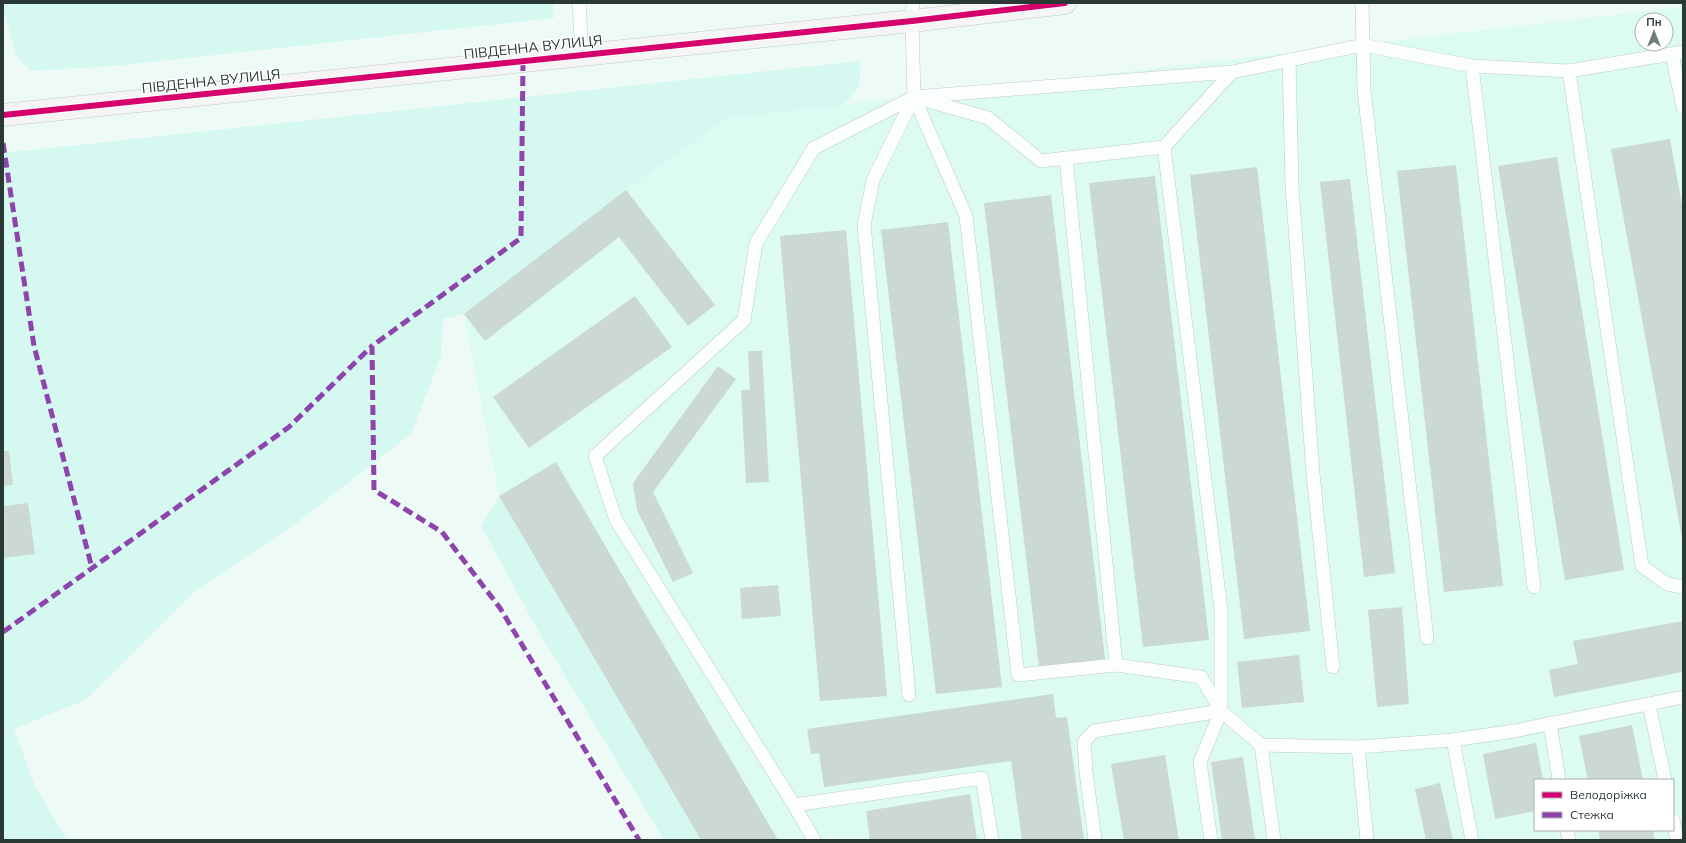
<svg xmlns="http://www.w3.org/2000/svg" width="1686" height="843" font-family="Mulish,sans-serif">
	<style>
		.built { fill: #dbfbf3; fill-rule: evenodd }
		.green { fill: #d5f9f0 }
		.building { fill: #cbd8d4 }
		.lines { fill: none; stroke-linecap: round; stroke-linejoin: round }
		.lane-casing { stroke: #becbc8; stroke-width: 14 }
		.secondary-casing { stroke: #becbc8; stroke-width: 23 }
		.lane { stroke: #fcfefe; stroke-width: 13 }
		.secondary { stroke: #f6f5f5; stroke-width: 22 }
		.quiet { stroke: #8e44ad; stroke-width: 5; stroke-dasharray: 10 5; stroke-linecap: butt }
		.cycleway-casing { stroke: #fff; stroke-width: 8 }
		.cycleway { stroke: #d6006c; stroke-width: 6 }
		.labels { text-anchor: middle; stroke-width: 3; stroke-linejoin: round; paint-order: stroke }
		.street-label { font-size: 14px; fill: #2a3936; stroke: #fff }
	</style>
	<rect width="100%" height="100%" fill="#edfaf6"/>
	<!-- built -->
	<path class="built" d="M1683,7V840H701L499,496L464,314L626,190L727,118ZM1642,20H1666V44H1642ZM1535,780H1673V830H1535Z"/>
	<!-- green -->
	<g class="green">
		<polygon points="3,3 553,3 554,18 113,66 30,71 16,54 3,9"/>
		<polygon points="861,61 859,86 844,105 727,118 626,190 464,314 443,319 441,356 411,434 290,528 193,593 85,700 14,729 34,784 67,840 3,840 3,153"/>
		<polygon points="499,496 701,840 664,840 541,636 481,526"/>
	</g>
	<!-- building -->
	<g class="building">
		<polygon points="1670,139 1683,211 1682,538 1611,149"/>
		<polygon points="1557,157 1624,570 1565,580 1498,166"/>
		<polygon points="1456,165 1503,586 1444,592 1397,171"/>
		<polygon points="1257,167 1310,631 1244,639 1190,175"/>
		<polygon points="1155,176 1209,640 1143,647 1089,183"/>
		<polygon points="1350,179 1395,573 1364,577 1320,182"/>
		<polygon points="626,190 715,305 688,326 619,237 485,341 464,314"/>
		<polygon points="1051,195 1105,659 1039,667 984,203"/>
		<polygon points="948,222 1002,687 936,694 881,230"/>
		<polygon points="846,230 887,696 820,701 780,236"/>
		<polygon points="635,296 672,347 529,448 493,397"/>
		<polygon points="748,351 762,351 769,482 746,483 741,390 750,390"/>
		<polygon points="718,366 736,379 653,492 693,573 673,582 637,510 633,483"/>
		<polygon points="3,451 9,451 13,485 3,486"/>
		<polygon points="556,462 778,840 701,840 499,496"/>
		<polygon points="28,503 35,554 3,558 3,506"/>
		<polygon points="778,585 781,616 742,619 740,588"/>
		<polygon points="1402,607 1409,704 1377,707 1368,610"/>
		<polygon points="1683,621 1683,672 1554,697 1549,670 1578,664 1573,641"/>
		<polygon points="1299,655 1304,702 1242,708 1237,662"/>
		<polygon points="1053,694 1056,718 1067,717 1084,840 1022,840 1011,761 824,787 819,753 811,754 807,729"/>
		<polygon points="1632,725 1643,780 1588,780 1579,736"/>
		<polygon points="1536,743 1543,780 1535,780 1535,811 1495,819 1483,754"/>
		<polygon points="1165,755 1179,840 1124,840 1111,764"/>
		<polygon points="1243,757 1255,840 1222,840 1211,762"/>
		<polygon points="1440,783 1453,840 1426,840 1415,789"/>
		<polygon points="970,794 977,840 870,840 866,811"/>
		<polygon points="1598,830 1653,830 1655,840 1600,840"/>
	</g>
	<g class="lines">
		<!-- lane casing -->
		<g class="lane-casing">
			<g id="lane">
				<polyline points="579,3 582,54"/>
				<polyline points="913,3 912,21 914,97 988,118 1041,161 1164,147 1232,72 1363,45 1472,66 1569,71 1683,52"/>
				<polyline points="1362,3 1364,90 1427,638"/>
				<polyline points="1672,55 1683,107"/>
				<polyline points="1289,60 1292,186 1313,474 1333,667"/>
				<polyline points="1472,66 1534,587"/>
				<polyline points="1569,71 1642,566 1667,584 1683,587"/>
				<polyline points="914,97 966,216 1018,675 1116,665 1201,677 1221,711 1261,745 1358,747 1453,740 1514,731 1683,697"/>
				<polyline points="1164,147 1221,610 1221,711 1200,762 1211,840"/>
				<polyline points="1066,158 1116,665"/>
				<polyline points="909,695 864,225 873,180 914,97"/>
				<polyline points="1649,704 1665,780"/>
				<polyline points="1550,723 1559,780"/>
				<polyline points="1453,740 1472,840"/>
				<polyline points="1261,745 1274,840"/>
				<polyline points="1358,747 1367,840"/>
				<polyline points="794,805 982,778 992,840"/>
				<polyline points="1673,820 1677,840"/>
				<polyline points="1567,830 1569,840"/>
				<polyline points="814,840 794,805 616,520 595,456 744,320 756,243 814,148 914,97 1232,72"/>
				<polyline points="1095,840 1086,772 1084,742 1094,731 1221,711"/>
			</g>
		</g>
		<!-- secondary casing -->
		<g class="secondary-casing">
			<polyline id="secondary" points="3,115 912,21 1065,3"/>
		</g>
		<!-- lane -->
		<use href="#lane" class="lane"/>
		<!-- secondary -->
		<use href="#secondary" class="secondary"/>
		<!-- quiet -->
		<g class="quiet">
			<polyline points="523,61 521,238 372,346 374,490 442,532 500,608 639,840"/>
			<polyline points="3,143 34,346 92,568"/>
			<polyline points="3,632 289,427 372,346"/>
		</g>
		<!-- cycleway casing -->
		<g class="cycleway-casing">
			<polyline id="cycleway" points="3,115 912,21 1065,3"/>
		</g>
		<!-- cycleway -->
		<use href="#cycleway" class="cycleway"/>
	</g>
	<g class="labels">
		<!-- street labels -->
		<g class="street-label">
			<text transform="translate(533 47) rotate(-6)" y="5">ПІВДЕННА ВУЛИЦЯ</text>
			<text transform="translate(211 81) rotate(-6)" y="5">ПІВДЕННА ВУЛИЦЯ</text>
		</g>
	</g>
	<!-- border -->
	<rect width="1686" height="843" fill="none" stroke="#2a3936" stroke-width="8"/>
	<!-- legend -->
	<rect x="1534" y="779" width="140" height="52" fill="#ffffff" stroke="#aab0af"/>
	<rect x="1542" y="792" width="20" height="6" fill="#d6006c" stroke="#aab0af"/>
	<text x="1570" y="799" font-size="12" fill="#2a3936">Велодоріжка</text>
	<rect x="1542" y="812" width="20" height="6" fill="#8e44ad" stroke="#aab0af"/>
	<text x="1570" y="819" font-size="12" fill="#2a3936">Стежка</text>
	<!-- north arrow -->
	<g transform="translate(1654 32)"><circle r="19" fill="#ffffff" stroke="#aab0af"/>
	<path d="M0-3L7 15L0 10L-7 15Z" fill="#6e7d79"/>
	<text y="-6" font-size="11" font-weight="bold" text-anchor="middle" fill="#2a3936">Пн</text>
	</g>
</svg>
